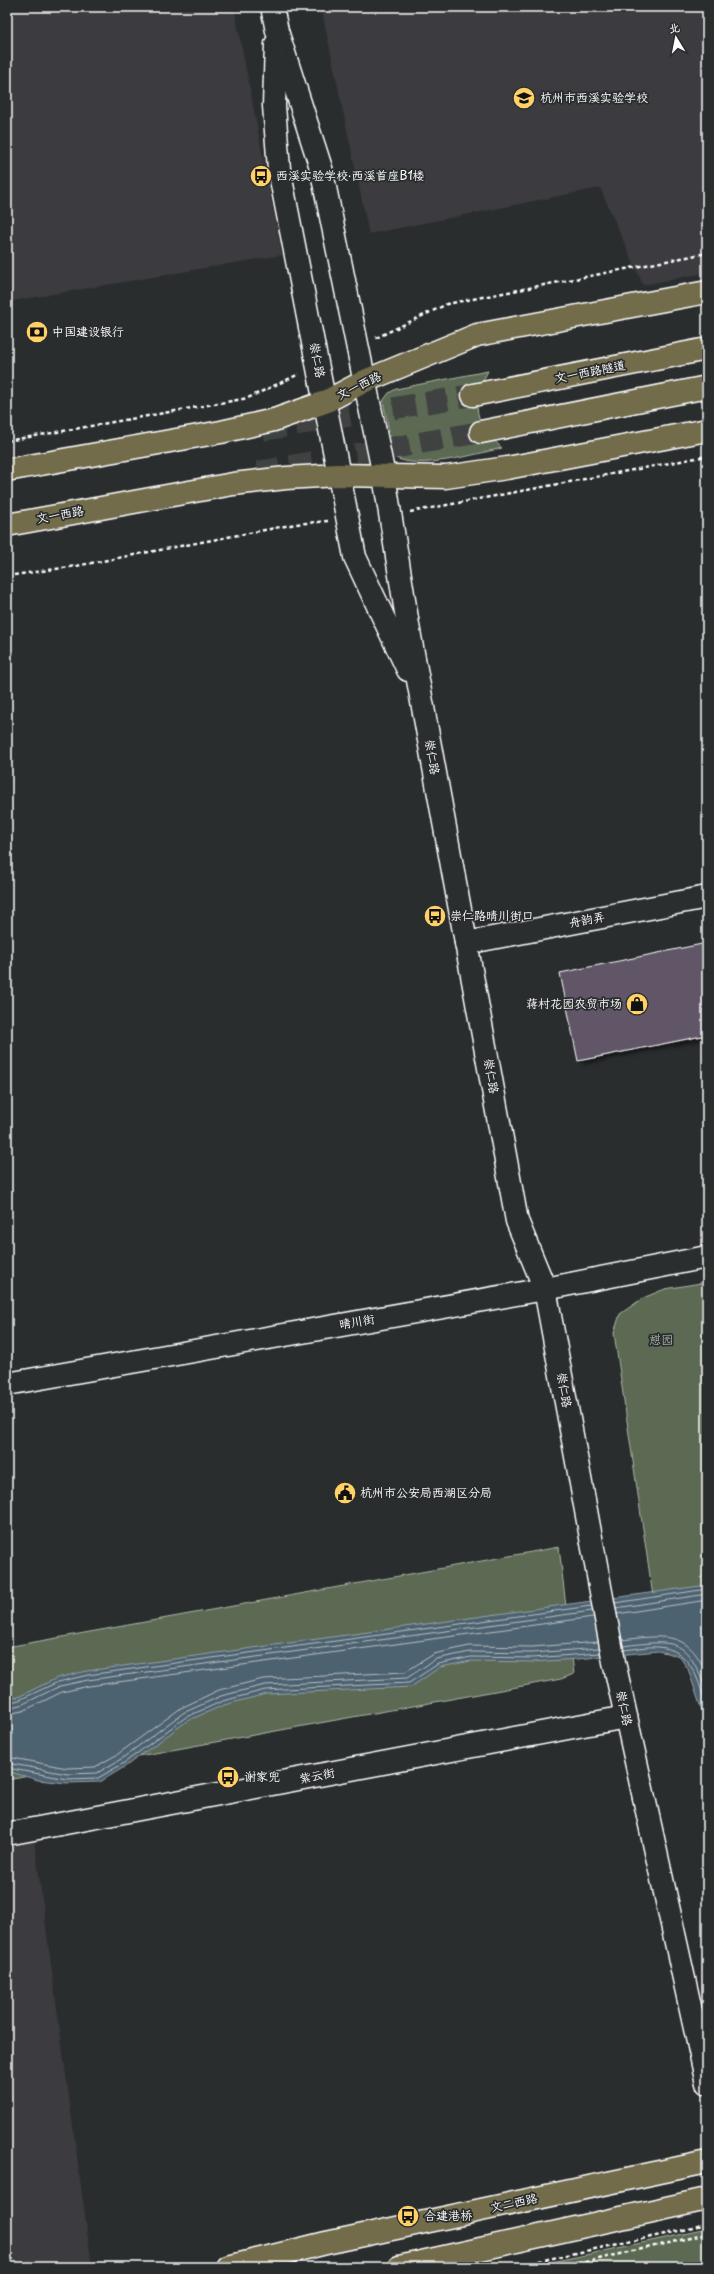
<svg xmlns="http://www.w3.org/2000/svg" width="714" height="2274" font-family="'Playpen Sans','LXGW WenKai TC',sans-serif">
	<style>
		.built { fill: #3a3a3f }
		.green { fill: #5c6a53; stroke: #aeb4a9 }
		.water { fill: #4d6270; stroke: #94a1a9 }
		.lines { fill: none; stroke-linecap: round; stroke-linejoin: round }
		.shore { stroke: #b8c0c6; stroke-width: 1 }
		.building { fill: #615767; stroke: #fff; filter: url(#shadow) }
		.highway-tunnel { stroke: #3f4243; stroke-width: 22; stroke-dasharray: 22 11; stroke-linecap: butt }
		.minor-casing { stroke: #fff; stroke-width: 25 }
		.major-casing { stroke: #fff; stroke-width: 25 }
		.highway-casing { stroke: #fff; stroke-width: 25 }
		.path { stroke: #fff; stroke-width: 2.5; stroke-dasharray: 4 3; stroke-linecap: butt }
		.minor { stroke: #2a2d2e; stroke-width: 22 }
		.major { stroke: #726c4b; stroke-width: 22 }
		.highway { stroke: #726c4b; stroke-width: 22 }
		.labels { text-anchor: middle; stroke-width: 3.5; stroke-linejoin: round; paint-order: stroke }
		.poi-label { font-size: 12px; fill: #fff; stroke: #2a2d2e; text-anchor: start }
		.street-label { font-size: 12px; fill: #fff; stroke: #2a2d2e }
		.park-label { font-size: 12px; fill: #aeb4a9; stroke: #2a2d2e }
	</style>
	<defs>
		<filter id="shadow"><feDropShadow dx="4.5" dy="2.5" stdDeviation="2" flood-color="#0009"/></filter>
	</defs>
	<rect width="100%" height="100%" fill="#2a2d2e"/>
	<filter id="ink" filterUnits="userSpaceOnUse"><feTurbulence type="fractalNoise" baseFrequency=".025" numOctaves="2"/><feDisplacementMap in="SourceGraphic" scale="8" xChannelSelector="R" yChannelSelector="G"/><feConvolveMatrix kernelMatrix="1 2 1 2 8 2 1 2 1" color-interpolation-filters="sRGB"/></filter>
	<g filter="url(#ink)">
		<!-- built -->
		<g class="built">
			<polygon points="7,7 234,7 282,255 7,302"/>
			<polygon points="321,7 707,7 707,238 700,274 643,285 600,188 369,234"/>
			<polygon points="34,1838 92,2267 7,2267 7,1843"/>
		</g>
		<!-- green -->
		<g class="green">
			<path d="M488,371C470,404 474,423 502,448C476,454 417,471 394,457L383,401L389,393L396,389Z"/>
			<polygon points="707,1282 707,1591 654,1603 614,1333 620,1314 643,1298 665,1289"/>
			<polygon points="559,1547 574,1674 561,1679 7,1780 7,1647"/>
			<polygon points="707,2229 707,2267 529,2267"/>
		</g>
		<!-- water -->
		<polygon class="water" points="707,1585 707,1726 688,1669 679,1656 658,1651 578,1659 532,1662 471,1661 440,1667 411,1687 266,1694 224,1705 187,1721 126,1766 100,1782 67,1783 38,1780 7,1771 7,1699 18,1697 57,1678 87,1671"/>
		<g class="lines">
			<!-- shore -->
			<g class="shore">
				<polyline points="615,1603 707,1589"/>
				<polyline points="616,1608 707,1594"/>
				<polyline points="617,1614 707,1600"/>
				<path d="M622,1640C664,1635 690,1630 707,1676"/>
				<path d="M623,1646C679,1639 687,1639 707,1693"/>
				<path d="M624,1650C635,1649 647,1646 658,1647C692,1649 700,1683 707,1711"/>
				<polyline points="7,1703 19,1700 58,1682 88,1675 591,1606"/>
				<polyline points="7,1708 21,1705 60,1686 88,1680 592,1611"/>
				<polyline points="7,1714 23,1711 62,1692 89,1686 593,1617"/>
				<polyline points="7,1757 67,1768 95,1767 118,1754 181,1708 219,1690 263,1679 405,1672 434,1654 469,1646 532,1647 598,1642"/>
				<polyline points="7,1763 67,1774 97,1773 121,1759 183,1713 221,1696 265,1685 407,1678 436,1659 470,1652 532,1653 599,1648"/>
				<polyline points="7,1768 67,1779 98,1778 124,1763 186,1717 223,1701 265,1690 409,1683 438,1664 471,1657 532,1658 600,1653"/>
			</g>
		</g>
		<!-- building -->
		<polygon class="building" points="707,943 707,1035 578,1061 560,973"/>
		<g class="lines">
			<!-- highway-tunnel -->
			<g class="highway-tunnel">
				<polyline points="263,430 473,395"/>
				<polyline points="258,472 481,432"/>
			</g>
			<!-- minor casing -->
			<g class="minor-casing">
				<g id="minor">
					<polyline points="272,7 277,31 321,168 384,476 409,631 517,1221 545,1289 614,1662 707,2083"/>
					<polyline points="276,44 274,106 279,169 355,557 408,670"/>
					<polyline points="466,943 707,897"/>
					<polyline points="7,1384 545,1289 707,1257"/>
					<polyline points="7,1834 626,1717"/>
				</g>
			</g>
			<!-- major casing -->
			<g class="major-casing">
				<g id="major">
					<polyline points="7,470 221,432 274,420 325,402 365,381 477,335 707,292"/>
					<polyline points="7,525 233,484 286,478 338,475 446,477 507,468 707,430"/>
					<polyline points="228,2267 326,2243 707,2162"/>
					<polyline points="399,2267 707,2199"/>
				</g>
			</g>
			<!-- highway casing -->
			<g class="highway-casing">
				<g id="highway">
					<polyline points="473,395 707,349"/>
					<polyline points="481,432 707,387"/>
				</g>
			</g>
			<!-- path -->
			<g class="path">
				<polyline points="376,338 447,304 707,253"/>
				<polyline points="7,441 248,398 299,374"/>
				<polyline points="410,512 707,456"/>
				<polyline points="7,576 76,566 296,524 328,521"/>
				<polyline points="511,2267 707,2225"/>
				<polyline points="564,2267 707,2234"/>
			</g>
			<!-- minor -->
			<use href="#minor" class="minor"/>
			<!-- major -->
			<use href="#major" class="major"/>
			<!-- highway -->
			<use href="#highway" class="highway"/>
		</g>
	</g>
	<!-- icons -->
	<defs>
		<g id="school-disc" transform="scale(1.15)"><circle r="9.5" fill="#ffd166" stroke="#2a2d2e"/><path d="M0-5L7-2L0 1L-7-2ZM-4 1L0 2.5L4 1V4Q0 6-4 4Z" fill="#111"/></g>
		<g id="bus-disc" transform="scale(1.15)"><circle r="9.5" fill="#ffd166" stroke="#2a2d2e"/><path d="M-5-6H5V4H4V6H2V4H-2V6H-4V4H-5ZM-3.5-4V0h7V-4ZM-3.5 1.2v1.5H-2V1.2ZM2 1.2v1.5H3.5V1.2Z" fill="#111"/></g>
		<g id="bank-disc" transform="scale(1.15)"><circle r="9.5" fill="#ffd166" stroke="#2a2d2e"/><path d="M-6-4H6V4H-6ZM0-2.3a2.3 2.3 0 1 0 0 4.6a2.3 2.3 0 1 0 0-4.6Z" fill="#111"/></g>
		<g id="shop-disc" transform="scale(1.15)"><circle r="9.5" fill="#ffd166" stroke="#2a2d2e"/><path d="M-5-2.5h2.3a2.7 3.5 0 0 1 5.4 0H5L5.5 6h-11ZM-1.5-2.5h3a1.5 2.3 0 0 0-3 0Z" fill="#111"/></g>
		<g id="civic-disc" transform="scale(1.15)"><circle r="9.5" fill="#ffd166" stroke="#2a2d2e"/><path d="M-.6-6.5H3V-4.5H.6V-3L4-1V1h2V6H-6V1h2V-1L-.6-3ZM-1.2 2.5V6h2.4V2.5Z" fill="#111"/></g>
	</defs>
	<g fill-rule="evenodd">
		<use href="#school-disc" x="524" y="98"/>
		<use href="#bus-disc" x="261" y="176"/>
		<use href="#bank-disc" x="37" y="332"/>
		<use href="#bus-disc" x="435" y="916"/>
		<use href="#shop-disc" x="637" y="1004"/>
		<use href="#civic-disc" x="345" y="1493"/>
		<use href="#bus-disc" x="228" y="1777"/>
		<use href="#bus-disc" x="408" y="2216"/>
	</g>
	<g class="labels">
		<!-- poi labels -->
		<g class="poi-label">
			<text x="540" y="102">杭州市西溪实验学校</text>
			<text x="276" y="180">西溪实验学校·西溪首座B1楼</text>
			<text x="52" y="336">中国建设银行</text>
			<text x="450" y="920">崇仁路晴川街口</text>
			<text x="622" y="1008" text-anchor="end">蒋村花园农贸市场</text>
			<text x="360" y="1497">杭州市公安局西湖区分局</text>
			<text x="244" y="1781">谢家兜</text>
			<text x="424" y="2220">合建港桥</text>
		</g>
		<!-- street labels -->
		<g class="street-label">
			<text transform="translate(317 360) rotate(79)" y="4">崇仁路</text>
			<text transform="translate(590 372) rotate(-11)" y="4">文一西路隧道</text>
			<text transform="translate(359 386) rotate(-26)" y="4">文一西路</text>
			<text transform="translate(60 515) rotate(-10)" y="4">文一西路</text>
			<text transform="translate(432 757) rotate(80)" y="4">崇仁路</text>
			<text transform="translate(587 920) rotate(-11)" y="4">舟韵弄</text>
			<text transform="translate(491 1076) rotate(80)" y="4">崇仁路</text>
			<text transform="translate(357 1322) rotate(-10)" y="4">晴川街</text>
			<text transform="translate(564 1390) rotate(80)" y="4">崇仁路</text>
			<text transform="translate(624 1708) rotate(78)" y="4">崇仁路</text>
			<text transform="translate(317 1776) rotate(-11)" y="4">紫云街</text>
			<text transform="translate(514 2203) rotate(-12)" y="4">文二西路</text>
		</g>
		<!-- park labels -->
		<g class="park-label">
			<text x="661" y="1344">憇园</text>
		</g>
	</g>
	<!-- margin -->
	<rect width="714" height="2274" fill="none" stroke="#2a2d2e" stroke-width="24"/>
	<rect x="12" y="12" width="690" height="2250" fill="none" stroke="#fff" stroke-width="1.5" filter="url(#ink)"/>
	<!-- north arrow -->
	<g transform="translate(676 38) rotate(350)" stroke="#2a2d2e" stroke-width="3" paint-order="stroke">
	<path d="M0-3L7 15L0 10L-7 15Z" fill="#ffffff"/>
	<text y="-6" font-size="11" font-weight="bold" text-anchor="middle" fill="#ffffff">北</text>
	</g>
</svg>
